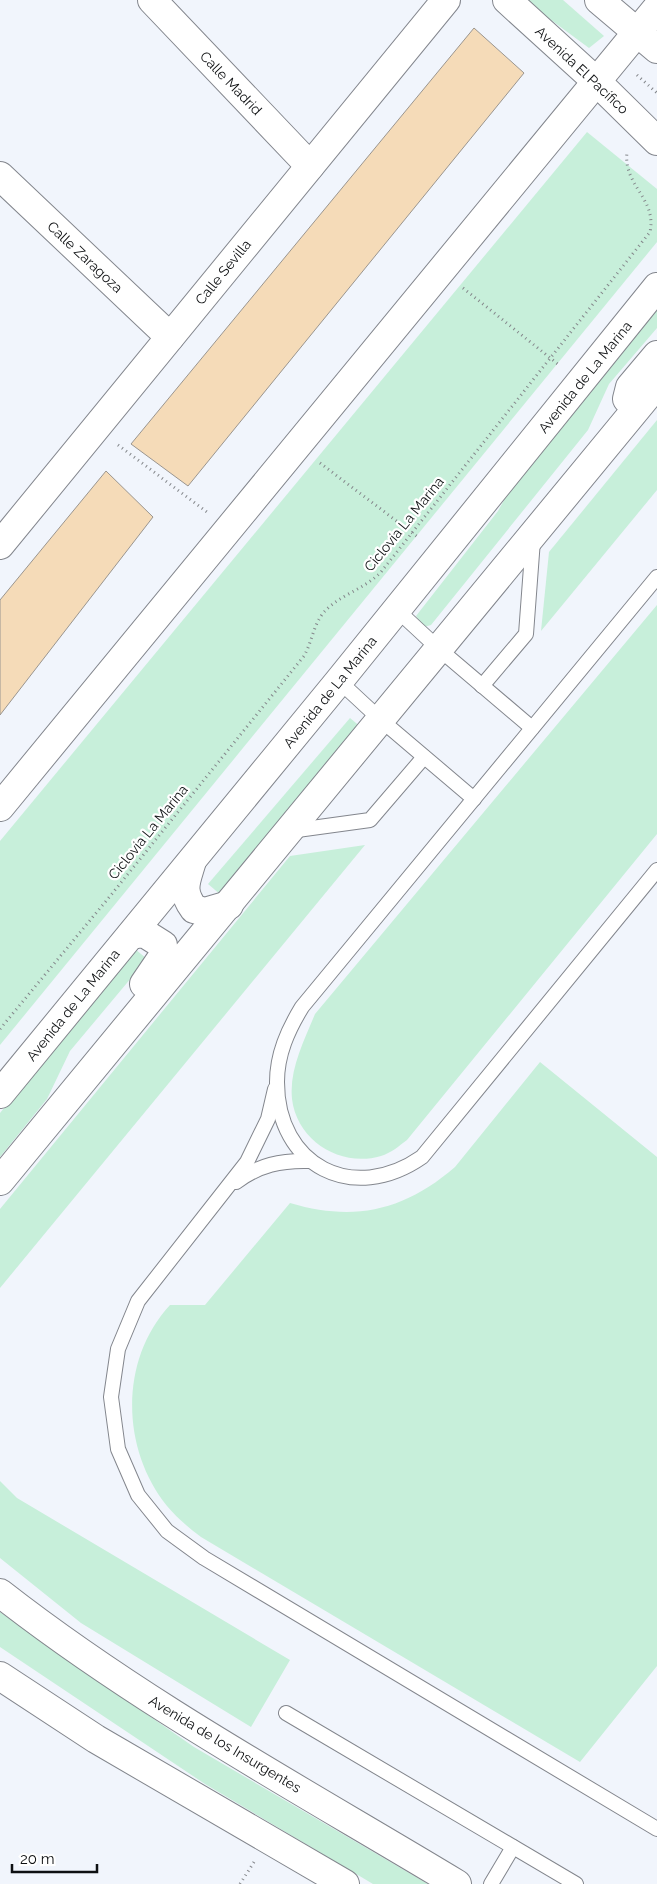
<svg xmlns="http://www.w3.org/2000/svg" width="657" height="1884" font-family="Raleway,sans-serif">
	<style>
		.green { fill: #c7efda }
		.building { fill: #f5dbb8; stroke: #9a958f }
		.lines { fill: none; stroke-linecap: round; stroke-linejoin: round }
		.service-casing { stroke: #83868d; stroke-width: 16 }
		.minor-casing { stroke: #83868d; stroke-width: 30 }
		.tertiary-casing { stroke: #83868d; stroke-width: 30 }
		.secondary-casing { stroke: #83868d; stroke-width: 30 }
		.primary-casing { stroke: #83868d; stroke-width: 30 }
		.path { stroke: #84878b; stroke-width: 3; stroke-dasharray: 1 4; stroke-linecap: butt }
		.service { stroke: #fff; stroke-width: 14 }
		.minor { stroke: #fff; stroke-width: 28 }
		.tertiary { stroke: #fff; stroke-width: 28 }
		.secondary { stroke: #fff; stroke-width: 28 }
		.primary { stroke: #fff; stroke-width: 28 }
		.labels { text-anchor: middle; stroke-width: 4.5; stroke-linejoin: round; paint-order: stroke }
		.street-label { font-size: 14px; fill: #0e1012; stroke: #fff }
	</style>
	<rect width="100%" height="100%" fill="#f1f5fc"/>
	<!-- green -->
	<g class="green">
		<polygon points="524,0 563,0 604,36 589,48"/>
		<polygon points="587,132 657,189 657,242 0,1045 0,841"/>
		<polygon points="657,305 657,328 609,384 588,430 431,625 424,627 416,616 498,511 520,471"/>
		<polygon points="657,420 657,490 541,631 549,552"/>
		<path d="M657,605V834L407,1140C399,1146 391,1153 381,1156C341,1168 297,1141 292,1099C289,1070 304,1041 315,1014Z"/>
		<polygon points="350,718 362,728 221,895 208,884"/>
		<polygon points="365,845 0,1288 0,1209 290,856"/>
		<polygon points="135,949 147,959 70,1051 47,1099 0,1157 0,1113"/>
		<path d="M540,1062L657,1157V1666L580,1762L201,1537C189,1528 177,1518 167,1506C121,1449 119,1360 170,1305H205L290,1203C354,1222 404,1211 455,1167Z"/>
		<polygon points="0,1481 17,1498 290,1660 251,1727 81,1623 0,1558"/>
		<polygon points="0,1612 194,1747 428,1884 373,1884 205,1784 0,1647"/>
	</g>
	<!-- building -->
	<g class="building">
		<polygon points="474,28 524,73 188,486 131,444"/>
		<polygon points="106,471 153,517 0,715 0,600"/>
	</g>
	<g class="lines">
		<!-- service casing -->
		<g class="service-casing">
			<g id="service">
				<path d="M657,577L302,1007C288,1030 277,1054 277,1082C277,1166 353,1205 422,1157L657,870"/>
				<polyline points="397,610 439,649 532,728"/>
				<polyline points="339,681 381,720 474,799"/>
				<polyline points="482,686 526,634 533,540"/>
				<polyline points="290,831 370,820 424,757"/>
				<polyline points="275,1089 268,1119 247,1162 138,1301 118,1349 111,1397 118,1449 138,1495 167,1531 204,1558 657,1829"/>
				<path d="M236,1182C259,1165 281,1160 310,1161"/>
				<polyline points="286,1713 576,1884"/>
				<polyline points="491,1884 513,1847"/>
			</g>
		</g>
		<!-- minor casing -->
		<g class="minor-casing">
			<g id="minor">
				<polyline points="152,0 310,166"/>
				<polyline points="0,176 170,337"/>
				<polyline points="0,545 446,0"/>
			</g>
		</g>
		<!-- tertiary casing -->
		<g class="tertiary-casing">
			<g id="tertiary">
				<polyline points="507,0 596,81 657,141"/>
				<polyline points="599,0 657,49"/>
			</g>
		</g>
		<!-- secondary casing -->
		<g class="secondary-casing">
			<g id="secondary">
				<polyline points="0,807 657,8"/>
				<path d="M0,1593C142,1704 303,1791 457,1884"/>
				<polyline points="0,1676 96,1739 345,1884"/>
			</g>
		</g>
		<!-- primary casing -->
		<g class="primary-casing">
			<g id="primary">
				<polyline points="627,399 630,387 657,355"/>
				<path d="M192,861C186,882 180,890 194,909L205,912L229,905"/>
				<polyline points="131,935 144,933 163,945 163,956 144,984"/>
				<polyline points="0,1094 339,681 657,287"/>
				<polyline points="0,1181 657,384"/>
			</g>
		</g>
		<!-- path -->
		<g class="path">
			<polyline points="637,75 657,93"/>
			<polyline points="463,288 559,365"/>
			<polyline points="118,445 207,512"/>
			<polyline points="320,463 419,538"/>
			<path d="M0,1029L111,895L304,656C311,644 313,628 321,616C335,596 364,590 381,572L650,232C657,198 623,186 627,152"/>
			<polyline points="240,1884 254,1862"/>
		</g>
		<!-- service -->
		<use href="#service" class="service"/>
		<!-- minor -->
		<use href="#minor" class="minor"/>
		<!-- tertiary -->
		<use href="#tertiary" class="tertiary"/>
		<!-- secondary -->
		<use href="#secondary" class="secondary"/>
		<!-- primary -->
		<use href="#primary" class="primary"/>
	</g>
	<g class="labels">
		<!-- street labels -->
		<g class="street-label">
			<text transform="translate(582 70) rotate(43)" y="5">Avenida El Pacífico</text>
			<text transform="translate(231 83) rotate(46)" y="5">Calle Madrid</text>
			<text transform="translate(85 257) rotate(43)" y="5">Calle Zaragoza</text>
			<text transform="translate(223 272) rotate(-51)" y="5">Calle Sevilla</text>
			<text transform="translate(585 377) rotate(-51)" y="5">Avenida de La Marina</text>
			<text transform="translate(404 524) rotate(-51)" y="5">Ciclovía La Marina</text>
			<text transform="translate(330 692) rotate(-51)" y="5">Avenida de La Marina</text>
			<text transform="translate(148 832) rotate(-51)" y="5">Ciclovía La Marina</text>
			<text transform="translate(73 1005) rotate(-51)" y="5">Avenida de La Marina</text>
			<text transform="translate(225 1744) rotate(31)" y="5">Avenida de los Insurgentes</text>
		</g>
	</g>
	<!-- scale -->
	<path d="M12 1864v8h85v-8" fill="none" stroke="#0e1012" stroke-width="2.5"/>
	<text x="20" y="1864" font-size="15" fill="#0e1012" stroke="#ffffff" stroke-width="4" paint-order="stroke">20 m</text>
</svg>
